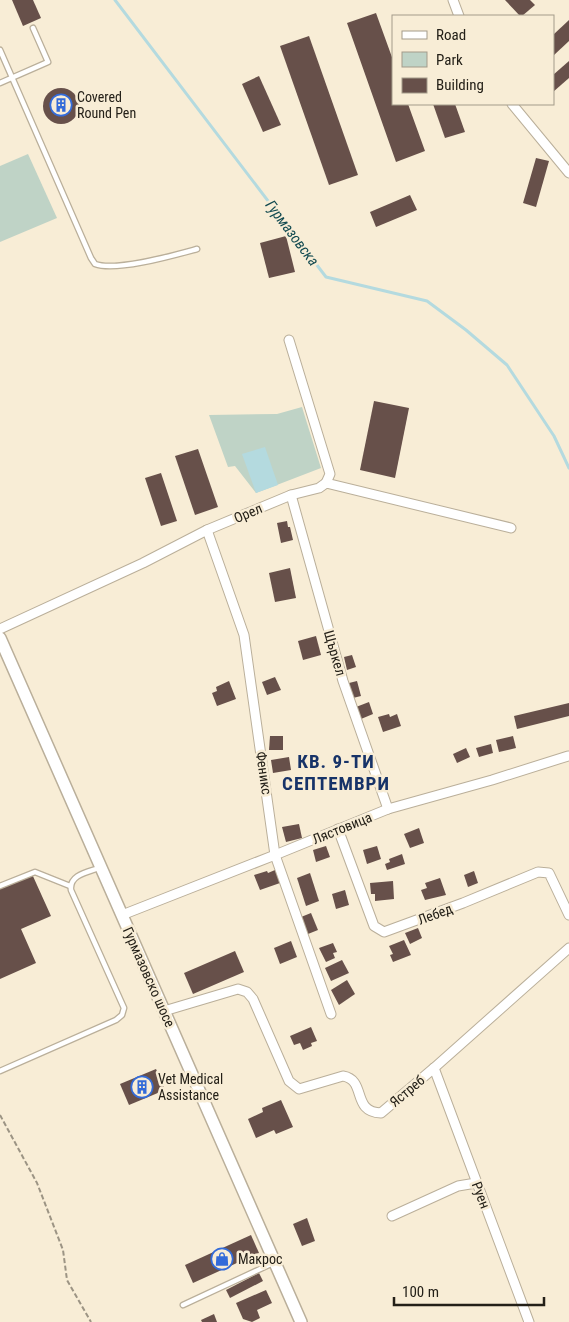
<svg xmlns="http://www.w3.org/2000/svg" width="569" height="1322" font-family="'Roboto Condensed',sans-serif">
	<style>
		.green { fill: #bfd3c6 }
		.water { fill: #b4dadf }
		.lines { fill: none; stroke-linecap: round; stroke-linejoin: round }
		.stream { stroke: #b4dadf; stroke-width: 3 }
		.building { fill: #67504a }
		.service-casing { stroke: #baaf9a; stroke-width: 7 }
		.minor-casing { stroke: #baaf9a; stroke-width: 11 }
		.tertiary-casing { stroke: #baaf9a; stroke-width: 14 }
		.path { stroke: #9c9484; stroke-width: 2; stroke-dasharray: 5 2.5; stroke-linecap: butt }
		.service { stroke: #fff; stroke-width: 4.5 }
		.minor { stroke: #fff; stroke-width: 9 }
		.tertiary { stroke: #fff; stroke-width: 11 }
		.labels { text-anchor: middle; stroke-width: 5; stroke-linejoin: round; paint-order: stroke }
		.poi-label { font-size: 14px; fill: #242018; stroke: #f8edd6; text-anchor: start }
		.street-label { font-size: 14px; fill: #242018; stroke: #f8edd6 }
		.water-label { font-size: 15px; font-style: italic; fill: #124a50; stroke: #f8edd6 }
		.district-label { font-size: 19px; font-weight: bold; letter-spacing: 1px; fill: #173368; stroke: #f8edd6 }
	</style>
	<rect width="100%" height="100%" fill="#f8edd6"/>
	<!-- green -->
	<g class="green">
		<polygon points="28,154 57,218 0,242 0,166"/>
		<polygon points="302,407 321,468 256,493 235,466 228,467 209,415 277,414"/>
	</g>
	<!-- water -->
	<polygon class="water" points="265,447 278,485 256,493 242,454"/>
	<g class="lines">
		<!-- stream -->
		<polyline class="stream" points="115,0 326,277 427,301 466,330 507,365 554,436 569,468"/>
	</g>
	<!-- building -->
	<g class="building">
		<polygon points="12,0 33,0 41,18 23,26"/>
		<polygon points="505,0 530,0 535,5 522,16 520,16"/>
		<polygon points="376,13 393,60 393,104 408,104 425,151 396,162 347,23"/>
		<polygon points="569,20 569,41 553,56 553,35"/>
		<polygon points="309,36 358,175 329,185 280,46"/>
		<polygon points="569,61 569,78 553,92 553,75"/>
		<polygon points="259,76 281,125 263,132 242,84"/>
		<circle cx="61" cy="106" r="18"/>
		<polygon points="433,104 455,104 465,132 445,138"/>
		<polygon points="536,158 549,161 536,207 523,203"/>
		<polygon points="410,195 417,210 376,227 370,212"/>
		<polygon points="286,236 295,272 269,278 260,243"/>
		<polygon points="374,401 409,408 395,478 360,470"/>
		<polygon points="198,449 218,507 195,515 175,456"/>
		<polygon points="161,473 177,521 161,526 145,478"/>
		<polygon points="287,521 288,527 290,527 293,540 281,543 277,523"/>
		<polygon points="290,568 296,598 275,602 269,573"/>
		<polygon points="316,636 321,655 303,660 298,641"/>
		<polygon points="352,655 356,667 347,670 344,657"/>
		<polygon points="275,677 281,690 267,695 262,682"/>
		<polygon points="229,681 236,699 217,706 212,693 217,691 216,687"/>
		<polygon points="357,681 361,696 353,698 349,683"/>
		<polygon points="369,702 373,714 361,719 356,707"/>
		<polygon points="569,703 569,716 517,729 514,716"/>
		<polygon points="389,714 390,717 397,714 401,726 383,732 378,717"/>
		<polygon points="270,736 283,736 283,750 269,750"/>
		<polygon points="513,736 516,748 499,752 496,740"/>
		<polygon points="491,744 493,753 479,757 476,748"/>
		<polygon points="466,748 470,757 457,763 453,754"/>
		<polygon points="289,757 291,770 273,773 271,760"/>
		<polygon points="299,824 302,838 286,842 282,827"/>
		<polygon points="419,828 424,843 410,848 404,834"/>
		<polygon points="326,846 330,857 316,862 313,850"/>
		<polygon points="377,846 381,859 367,864 363,850"/>
		<polygon points="402,854 405,864 387,870 385,864 390,862 389,859"/>
		<polygon points="275,870 280,883 260,890 254,875 267,871 268,873"/>
		<polygon points="474,871 478,883 468,887 464,875"/>
		<polygon points="310,873 319,901 306,906 297,878"/>
		<polygon points="32,874 51,916 21,929 36,963 0,979 0,889"/>
		<polygon points="440,878 446,895 425,900 421,890 427,888 425,883"/>
		<polygon points="393,881 394,899 375,901 375,894 371,894 370,883"/>
		<polygon points="345,890 349,905 336,909 332,894"/>
		<polygon points="311,913 318,930 308,934 301,917"/>
		<polygon points="418,928 422,938 410,944 405,933"/>
		<polygon points="404,940 411,955 393,962 390,955 393,954 389,946"/>
		<polygon points="291,941 297,957 280,964 274,948"/>
		<polygon points="333,943 337,952 333,953 335,958 326,962 319,948"/>
		<polygon points="235,951 244,972 193,994 184,973"/>
		<polygon points="342,960 349,973 331,981 325,968"/>
		<polygon points="347,980 355,994 339,1005 331,990"/>
		<polygon points="311,1027 317,1041 311,1043 312,1046 303,1050 300,1043 294,1045 290,1036"/>
		<polygon points="156,1069 165,1090 129,1105 120,1084"/>
		<polygon points="281,1100 293,1127 276,1134 274,1130 256,1138 248,1119 263,1112 262,1108"/>
		<polygon points="307,1218 315,1241 302,1246 293,1224"/>
		<polygon points="251,1235 259,1253 193,1283 185,1265"/>
		<polygon points="259,1273 263,1281 230,1298 226,1290"/>
		<polygon points="266,1290 272,1303 257,1310 260,1318 252,1322 243,1319 236,1303"/>
		<polygon points="214,1314 217,1322 202,1322 201,1320"/>
	</g>
	<g class="lines">
		<!-- service casing -->
		<g class="service-casing">
			<g id="service">
				<path d="M0,50L91,258L95,264C116,272 175,255 197,249"/>
				<polyline points="0,83 48,62 33,28"/>
				<polyline points="0,886 35,872 70,886"/>
				<path d="M0,1071L116,1020L122,1015L124,1008L71,890C69,875 88,872 99,868"/>
				<polyline points="183,1305 273,1263"/>
			</g>
		</g>
		<!-- minor casing -->
		<g class="minor-casing">
			<g id="minor">
				<polyline points="453,0 459,16"/>
				<polyline points="512,104 569,173"/>
				<polyline points="289,340 330,474 326,483"/>
				<polyline points="291,495 343,681 388,809"/>
				<polyline points="207,530 244,635 275,855 331,1014"/>
				<polyline points="0,629 143,563 207,530 291,495 319,488 326,483 511,528"/>
				<polyline points="338,829 374,926 384,932 463,903 538,872 549,873 569,915"/>
				<polyline points="122,915 275,855 388,809 492,780 568,756"/>
				<path d="M164,1011L238,989L247,992L253,999L289,1081L299,1089L343,1076C367,1080 351,1112 381,1113L434,1068L569,948"/>
				<polyline points="434,1068 529,1322"/>
				<polyline points="392,1216 458,1186 476,1183"/>
			</g>
		</g>
		<!-- tertiary casing -->
		<g class="tertiary-casing">
			<polyline id="tertiary" points="0,638 301,1322"/>
		</g>
		<!-- path -->
		<polyline class="path" points="0,1115 37,1183 63,1250 67,1280 91,1322"/>
		<!-- service -->
		<use href="#service" class="service"/>
		<!-- minor -->
		<use href="#minor" class="minor"/>
		<!-- tertiary -->
		<use href="#tertiary" class="tertiary"/>
	</g>
	<!-- icons -->
	<defs>
		<g id="building-ring" transform="scale(1.125)"><circle r="9.5" fill="#f8edd6" stroke="#336bd9" stroke-width="1.5"/><path d="M-4-6H4V6H1V3H-1V6H-4ZM-2.5-4.3h1.7v1.8h-1.7ZM.8-4.3h1.7v1.8H.8ZM-2.5-1h1.7V.8h-1.7ZM.8-1h1.7V.8H.8Z" fill="#336bd9"/></g>
		<g id="shop-ring" transform="scale(1.125)"><circle r="9.5" fill="#f8edd6" stroke="#336bd9" stroke-width="1.5"/><path d="M-5-2.5h2.3a2.7 3.5 0 0 1 5.4 0H5L5.5 6h-11ZM-1.5-2.5h3a1.5 2.3 0 0 0-3 0Z" fill="#336bd9"/></g>
	</defs>
	<g fill-rule="evenodd">
		<use href="#building-ring" x="61" y="105"/>
		<use href="#building-ring" x="142" y="1087"/>
		<use href="#shop-ring" x="222" y="1259"/>
	</g>
	<g class="labels">
		<!-- poi labels -->
		<g class="poi-label">
			<text x="77" y="102">Covered<tspan x="77" dy="16">Round Pen</tspan></text>
			<text x="158" y="1084">Vet Medical<tspan x="158" dy="16">Assistance</tspan></text>
			<text x="238" y="1264">Макрос</text>
		</g>
		<!-- street labels -->
		<g class="street-label">
			<text transform="translate(248 513) rotate(-23)" y="5">Орел</text>
			<text transform="translate(335 653) rotate(74)" y="5">Щъркел</text>
			<text transform="translate(264 773) rotate(82)" y="5">Феникс</text>
			<text transform="translate(342 828) rotate(-22)" y="5">Лястовица</text>
			<text transform="translate(435 914) rotate(-21)" y="5">Лебед</text>
			<text transform="translate(149 977) rotate(66)" y="5">Гурмазовско шосе</text>
			<text transform="translate(407 1091) rotate(-40)" y="5">Ястреб</text>
			<text transform="translate(481 1195) rotate(69)" y="5">Руен</text>
		</g>
		<!-- water labels -->
		<g class="water-label">
			<text transform="translate(292 233) rotate(53)" y="5">Гурмазовска</text>
		</g>
		<!-- district labels -->
		<g class="district-label">
			<text x="336" y="768">КВ. 9-ТИ<tspan x="336" dy="22">СЕПТЕМВРИ</tspan></text>
		</g>
	</g>
	<!-- legend -->
	<rect x="392" y="15" width="162" height="90" fill="#f8edd6" stroke="#a39b8a"/>
	<rect x="402" y="31" width="25" height="8" fill="#ffffff" stroke="#a39b8a"/>
	<text x="436" y="40" font-size="15" fill="#242018">Road</text>
	<rect x="402" y="52" width="25" height="15" fill="#bfd3c6" stroke="#a39b8a"/>
	<text x="436" y="65" font-size="15" fill="#242018">Park</text>
	<rect x="402" y="78" width="25" height="15" fill="#67504a" stroke="#a39b8a"/>
	<text x="436" y="90" font-size="15" fill="#242018">Building</text>
	<!-- scale -->
	<path d="M394 1297v8h150v-8" fill="none" stroke="#242018" stroke-width="2.5"/>
	<text x="402" y="1297" font-size="15" fill="#242018" stroke="#f8edd6" stroke-width="4" paint-order="stroke">100 m</text>
</svg>
